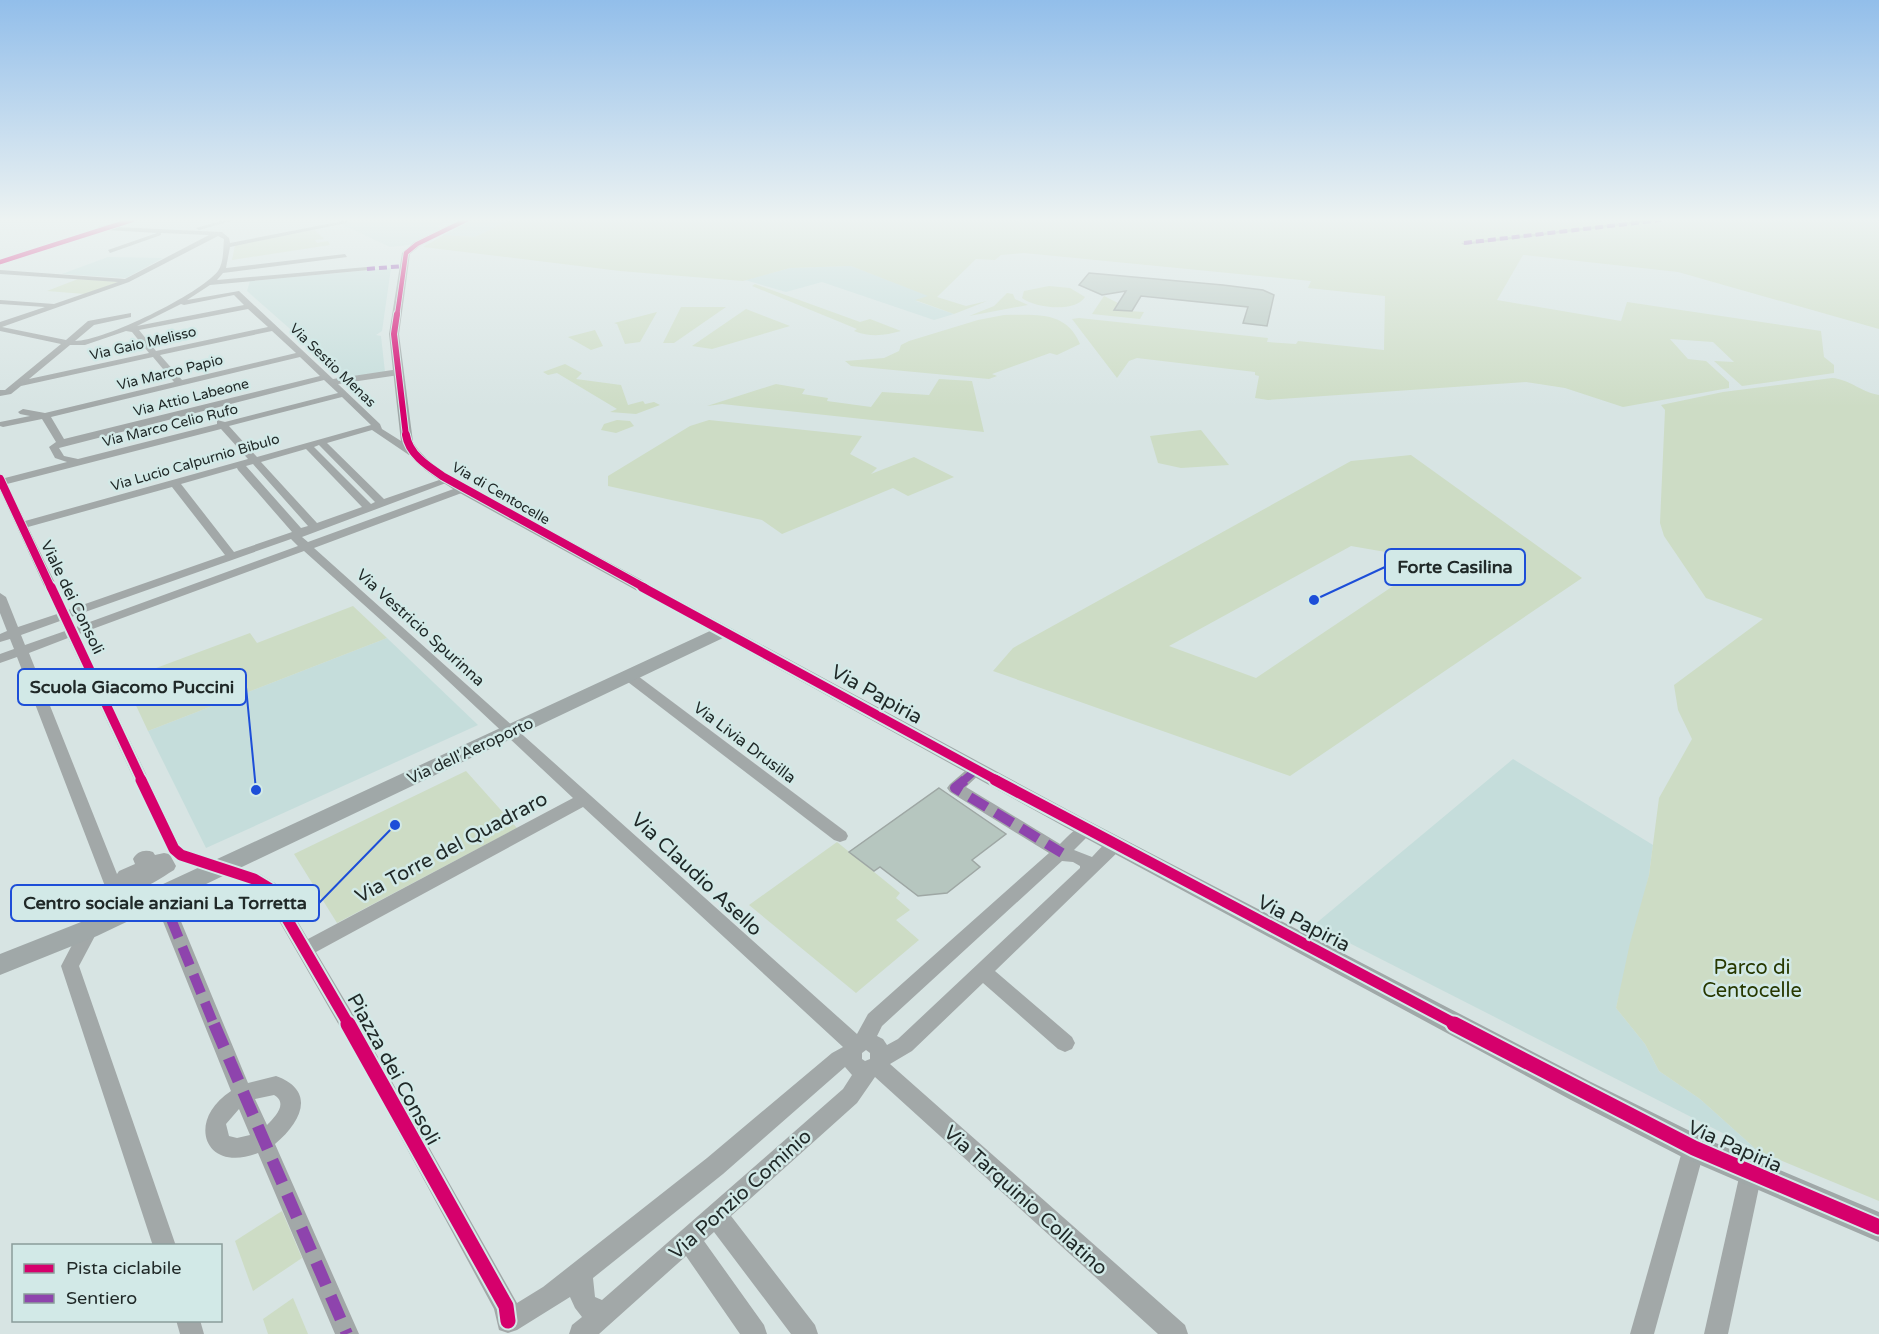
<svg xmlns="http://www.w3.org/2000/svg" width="1879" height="1334" font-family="'Varela Round',sans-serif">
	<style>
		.built { fill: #c5dddb }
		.green { fill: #cddcc5; fill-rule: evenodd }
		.building { fill: #b6c6bf; stroke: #9ea7a4; stroke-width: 1.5 }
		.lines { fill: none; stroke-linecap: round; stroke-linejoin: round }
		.street { fill: #a2a8a8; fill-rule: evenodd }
		.secondary { fill: #a0a8a8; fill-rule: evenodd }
		.quiet-far3 { stroke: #8e44ad; stroke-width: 4; stroke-dasharray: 8 4; stroke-linecap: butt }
		.quiet-far2 { stroke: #8e44ad; stroke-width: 8; stroke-dasharray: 15 8; stroke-linecap: butt }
		.quiet-far1 { stroke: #8e44ad; stroke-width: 10; stroke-dasharray: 20 10; stroke-linecap: butt }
		.quiet { stroke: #8e44ad; stroke-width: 12; stroke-dasharray: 25 12; stroke-linecap: butt }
		.cycleway-far5-casing { stroke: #d2e9e7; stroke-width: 6 }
		.cycleway-far4-casing { stroke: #d2e9e7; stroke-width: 8 }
		.cycleway-far3-casing { stroke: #d2e9e7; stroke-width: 10 }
		.cycleway-far2-casing { stroke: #d2e9e7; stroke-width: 13 }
		.cycleway-far1-casing { stroke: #d2e9e7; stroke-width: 15 }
		.cycleway-casing { stroke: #d2e9e7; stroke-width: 19 }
		.cycleway-far5 { stroke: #d6006c; stroke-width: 4.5 }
		.cycleway-far4 { stroke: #d6006c; stroke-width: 6 }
		.cycleway-far3 { stroke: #d6006c; stroke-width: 8 }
		.cycleway-far2 { stroke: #d6006c; stroke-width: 9 }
		.cycleway-far1 { stroke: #d6006c; stroke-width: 11 }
		.cycleway { stroke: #d6006c; stroke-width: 15 }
		.labels { text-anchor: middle; stroke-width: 5; stroke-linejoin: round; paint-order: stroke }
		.far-street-label { font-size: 14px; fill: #202928; stroke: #d2e9e7 }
		.street-label { font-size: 16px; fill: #202928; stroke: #d2e9e7 }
		.near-street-label { font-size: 20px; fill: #202928; stroke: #d2e9e7 }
		.near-park-label { font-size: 20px; fill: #273800; stroke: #d2e9e7 }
		.leader { fill: none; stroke: #1d4ed8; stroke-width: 2 }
		.callout-dot { fill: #1d4ed8; stroke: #d2e9e7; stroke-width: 2 }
		.callout { fill: #d2e9e7; stroke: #1d4ed8; stroke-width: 2 }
		.callout-label { font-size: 18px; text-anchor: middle; font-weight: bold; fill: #202928 }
	</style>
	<rect width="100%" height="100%" fill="#d7e4e3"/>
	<!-- built -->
	<g class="built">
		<polygon points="350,220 458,220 452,223 442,223 437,226 440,229 409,245 390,247 341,224"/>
		<polygon points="473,220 510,220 475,237 444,235"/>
		<polygon points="108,257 163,258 126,278 62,274"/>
		<polygon points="851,266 930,296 916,301 954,314 934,320 822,282 786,292 745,280 790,268"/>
		<polygon points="391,268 382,331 376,335 381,336 385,372 346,378 247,291 250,281"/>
		<polygon points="387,638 478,725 206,848 148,731"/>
		<polygon points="1513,759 1653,845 1649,875 1616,1008 1645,1044 1659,1071 1700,1099 1758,1151 1314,925"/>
	</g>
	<!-- green -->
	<g class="green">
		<polygon points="510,220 1879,220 1879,329 1678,272 1523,255 1497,300 1621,321 1627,302 1821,331 1824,357 1834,365 1834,373 1742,386 1714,361 1734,362 1713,342 1670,339 1688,359 1706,361 1729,382 1729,388 1623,407 1565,388 1526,382 1268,400 1255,398 1259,376 1255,375 1255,372 1137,358 1129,361 1117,378 1072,319 1079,318 1268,338 1267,342 1296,344 1298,341 1384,350 1385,296 1308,288 1311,281 1024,253 1001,255 995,260 976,259 937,297 966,306 987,301 954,314 915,300 928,296 851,266 790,268 743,281 620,271 423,247 444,235 475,237"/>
		<polygon points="314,229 324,239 315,240 317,243 328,241 330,245 232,260 235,245"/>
		<polygon points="78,279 119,282 85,294 47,291"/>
		<path d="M755,284L860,322L870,319L901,331C886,335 872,338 854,331L857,329L752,286Z"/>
		<path d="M1049,286L1070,288L1085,297C1075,313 1035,308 1022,298L1024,291Z"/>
		<polygon points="1007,293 1013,294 1015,299 1028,305 969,316 994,306"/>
		<polygon points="1104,296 1118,303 1114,310 1144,312 1140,319 1092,314"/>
		<polygon points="681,307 726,307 674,343 663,343"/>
		<polygon points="746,309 790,326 712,349 692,346"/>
		<polygon points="657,312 640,342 625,344 617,324 614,323"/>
		<path d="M1004,315C1035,315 1066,310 1080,344L1057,355L1050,353L992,374L997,376L989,379L851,366L845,361L884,358L899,351L901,345L909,341L978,320Z"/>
		<polygon points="595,330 603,346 591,350 568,337"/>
		<polygon points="565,364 582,373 576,379 621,385 628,405 643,401 645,404 654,402 660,405 636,414 610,412 617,409 557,373 548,375 543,372"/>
		<path d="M1832,378C1849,379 1861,392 1879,395V1201L1758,1151L1700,1099L1659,1071L1645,1044L1616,1008L1630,943L1649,875L1659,798L1692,739L1678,710L1674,685L1763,619L1706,598L1664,536L1660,523L1665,410L1661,405L1723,392Z"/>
		<polygon points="939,379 972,381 984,432 722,404 707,406 776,384 805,389 802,394 828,398 827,401 871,407 882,392 929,395"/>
		<polygon points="617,420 630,421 634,426 616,433 601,430 604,424"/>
		<polygon points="709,420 862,436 850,454 877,468 871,474 914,457 954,477 908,496 893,488 782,534 762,520 608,486 608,476 690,426"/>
		<polygon points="1201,430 1229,465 1181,468 1158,463 1150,436"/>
		<path d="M1411,455L1582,578L1290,776L993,671L1013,648L1351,461ZM1351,546L1432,560L1256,678L1169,646Z"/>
		<polygon points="353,606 387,638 148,731 124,680 250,633 257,643"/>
		<polygon points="466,771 517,828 337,923 294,854"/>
		<polygon points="837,842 900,893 896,898 910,910 896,920 919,940 856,993 749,905"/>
		<polygon points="282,1211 302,1258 253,1291 235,1241"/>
		<polygon points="293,1298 308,1334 268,1334 263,1319"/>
	</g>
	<!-- building -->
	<g class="building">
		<polygon points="1089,273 1223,285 1263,290 1274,295 1267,326 1243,323 1248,307 1141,296 1132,311 1114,310 1126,291 1102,295 1079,285"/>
		<polygon points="939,788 1006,834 972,860 980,867 947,893 918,896 880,867 874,871 849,852"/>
	</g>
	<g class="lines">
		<!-- street -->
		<g class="street">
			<path d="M126,220H135L116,227L222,232L229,238L230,243L348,220L346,223L230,247L226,268L345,254L347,257L223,273L217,280L367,267L369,270L210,285L187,300L239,291L333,379L399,369L403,372L399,375L338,384L380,424L382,429L417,451V455H409L372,430L327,443L384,499L445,478H453L454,480L302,537L308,542L459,487H467V491L314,548L857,1034L868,1014L1049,853L950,792L947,788L950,784L972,765H982L985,769L966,787L1060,844C1069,836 1080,821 1093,825L1095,829L1074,850L1092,857C1100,849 1109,836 1122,840L1124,844L1122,848L995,971L1072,1037L1075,1043L1072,1049L1065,1052L1058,1049L983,983L912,1051L890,1064L1185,1325L1188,1334H1158L875,1077L857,1103L731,1216L815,1325L818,1334H791L714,1232L704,1241L764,1325L767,1334H740L686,1256L599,1334H569L572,1325L582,1317L575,1308L570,1297L517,1330L508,1333L499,1330L494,1309L355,1053L263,893L248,884L175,859L170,855L176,866L174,870C159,879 140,894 123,889L126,895L123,900L96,934L79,966L176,1246H153L61,966L83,924L108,894L17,657L0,663V654L14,649L10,639L0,642V634L7,631L0,613V593L6,597L18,627L57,614L0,490V476L5,478L67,462L55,458L49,447L56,442L42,419L3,427L0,426V422L30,416L20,414L18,412L23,409L45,413L174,382L153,357L21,386L11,394L0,396V390H5L61,344L0,331V322L45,307L0,304V300L54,304L118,282L0,274V270L125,279L209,235L161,233V235L110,253L108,250L157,233L106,230L0,264V260L98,229V227ZM218,236L224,239C223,249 224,262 218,271C200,294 104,341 75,341L94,325L131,317V313L88,321L66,340L2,327L129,282ZM234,295L244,305L137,326L181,304L184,305ZM248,309L268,327L156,351L139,330ZM126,331L132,332L149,353L29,379L70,345H85ZM272,331L296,353L182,380L160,355ZM300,357L320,376L64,439L51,417ZM324,380L338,393L225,422L217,420V424L78,459L64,456L59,448ZM342,397L371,425L257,457L229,426ZM221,429L248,459L25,521L7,484ZM319,445L321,447L375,502L371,504L314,447ZM306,449L308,451L362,507L317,523L261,462ZM253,464L308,526L301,528L246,466ZM237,468L238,470L292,532L234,552L181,484ZM172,487L225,555L68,610L28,527ZM291,539L298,546L76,627L71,617ZM304,551L431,665L573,798L308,939L275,883L260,874L187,851L180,845L79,634ZM60,621L65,631L25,645L21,635ZM68,638L169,854L164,853L155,855L153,852C145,849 137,851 133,859L135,864L119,871L117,874L29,653ZM583,807L843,1047L832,1053L707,1158L543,1287L517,1303L369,1041L316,952ZM1062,861L1073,862L1080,866V868L898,1039L887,1045L883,1039L877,1036L882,1026ZM866,1050L870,1053V1059L865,1061L862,1059V1053ZM845,1067L852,1075L843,1089L602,1300L595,1297L593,1278L723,1174Z"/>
			<polygon points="224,220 235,220 199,230 196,228"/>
			<polygon points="1645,220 1664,220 1464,245 1461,243"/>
			<polygon points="629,672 634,673 846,832 848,836 846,840 840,842 834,840 624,679 622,676 624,673"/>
			<path d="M171,912L177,914L180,919L248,1083L276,1076C317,1091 301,1122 275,1144L359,1334H335L258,1153C205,1174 185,1121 231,1091L162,919L165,914ZM274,1095C288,1103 276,1116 267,1125L255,1099ZM239,1109L250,1135L237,1138L229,1136L226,1124Z"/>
			<polygon points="1694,1138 1702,1141 1705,1148 1654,1334 1630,1334 1683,1148 1686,1141"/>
			<polygon points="1751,1162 1759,1165 1762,1173 1728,1334 1704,1334 1740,1173 1743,1165"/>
			<polygon points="176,1320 200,1320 204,1334 180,1334"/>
		</g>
		<!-- secondary -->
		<path class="secondary" d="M459,220H470L420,246L410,254L399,334L413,442C426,464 454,478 475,490L1081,817L1591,1082L1704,1138L1879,1212V1242L1684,1158L1571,1100L1065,827L723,638L97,936L0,975V954L81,922L710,631L458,492C436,478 413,465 401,442L389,334L402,253L414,242Z"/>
		<!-- quiet-far3 -->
		<g class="quiet-far3">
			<polyline points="1464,243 1661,220"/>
			<polyline points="367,269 404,266"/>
		</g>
		<!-- quiet-far2 -->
		<polyline class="quiet-far2" points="963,781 977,769"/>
		<!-- quiet-far1 -->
		<g class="quiet-far1">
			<polyline points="965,780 955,788 1062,853"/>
			<polyline points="171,919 214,1025"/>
		</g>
		<!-- quiet -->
		<polyline class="quiet" points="214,1024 347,1334"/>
		<!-- cycleway-far5 casing -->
		<g class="cycleway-far5-casing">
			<g id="cycleway-far5">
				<polyline points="0,262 132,220"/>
				<polyline points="397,316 406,253 417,244 466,220"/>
			</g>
		</g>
		<!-- cycleway-far4 casing -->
		<g class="cycleway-far4-casing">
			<polyline id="cycleway-far4" points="397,314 394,334 406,436"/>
		</g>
		<!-- cycleway-far3 casing -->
		<g class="cycleway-far3-casing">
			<g id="cycleway-far3">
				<path d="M406,435C409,455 429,467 444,477L645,588"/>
				<polyline points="0,479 51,588"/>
			</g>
		</g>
		<!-- cycleway-far2 casing -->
		<g class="cycleway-far2-casing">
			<g id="cycleway-far2">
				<polyline points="51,587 142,781"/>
				<polyline points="642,587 998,781"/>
			</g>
		</g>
		<!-- cycleway-far1 casing -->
		<g class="cycleway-far1-casing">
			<g id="cycleway-far1">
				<polyline points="141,780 174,849 181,855 254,879 269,888 349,1025"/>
				<polyline points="995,780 1457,1025"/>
			</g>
		</g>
		<!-- cycleway casing -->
		<g class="cycleway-casing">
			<g id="cycleway">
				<polyline points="348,1024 506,1306 508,1321"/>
				<polyline points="1454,1024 1694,1148 1879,1227"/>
			</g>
		</g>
		<!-- cycleway-far5 -->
		<use href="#cycleway-far5" class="cycleway-far5"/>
		<!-- cycleway-far4 -->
		<use href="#cycleway-far4" class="cycleway-far4"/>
		<!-- cycleway-far3 -->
		<use href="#cycleway-far3" class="cycleway-far3"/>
		<!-- cycleway-far2 -->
		<use href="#cycleway-far2" class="cycleway-far2"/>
		<!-- cycleway-far1 -->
		<use href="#cycleway-far1" class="cycleway-far1"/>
		<!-- cycleway -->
		<use href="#cycleway" class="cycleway"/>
	</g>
	<!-- sky -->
	<linearGradient id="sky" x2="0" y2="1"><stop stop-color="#92beea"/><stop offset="0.54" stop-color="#edf3f2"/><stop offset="1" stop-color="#edf3f2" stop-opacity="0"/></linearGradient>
	<rect width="1879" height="407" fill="url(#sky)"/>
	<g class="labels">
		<!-- far-street labels -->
		<g class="far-street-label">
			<text transform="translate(143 343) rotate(-13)" y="5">Via Gaio Melisso</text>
			<text transform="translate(333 365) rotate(44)" y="5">Via Sestio Menas</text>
			<text transform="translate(170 372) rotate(-14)" y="5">Via Marco Papio</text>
			<text transform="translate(191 397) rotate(-14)" y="5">Via Attio Labeone</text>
			<text transform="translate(170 425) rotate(-14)" y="5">Via Marco Celio Rufo</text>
			<text transform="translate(195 462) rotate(-16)" y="5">Via Lucio Calpurnio Bibulo</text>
			<text transform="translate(501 493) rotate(30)" y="5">Via di Centocelle</text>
		</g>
		<!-- street labels -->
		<g class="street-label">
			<text transform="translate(73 597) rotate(64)" y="6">Viale dei Consoli</text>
			<text transform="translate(421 627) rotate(42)" y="6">Via Vestricio Spurinna</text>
			<text transform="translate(745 742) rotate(37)" y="6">Via Livia Drusilla</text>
			<text transform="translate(470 750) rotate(-25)" y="6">Via dell'Aeroporto</text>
		</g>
		<!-- near-street labels -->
		<g class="near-street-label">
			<text transform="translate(877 694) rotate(29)" y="7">Via Papiria</text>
			<text transform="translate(451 847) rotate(-28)" y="7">Via Torre del Quadraro</text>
			<text transform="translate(697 874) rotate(43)" y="7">Via Claudio Asello</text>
			<text transform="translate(1304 923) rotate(27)" y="7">Via Papiria</text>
			<text transform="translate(394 1069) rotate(61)" y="7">Piazza dei Consoli</text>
			<text transform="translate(1735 1146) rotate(24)" y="7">Via Papiria</text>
			<text transform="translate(740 1194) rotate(-42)" y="7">Via Ponzio Cominio</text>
			<text transform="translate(1026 1200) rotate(42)" y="7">Via Tarquinio Collatino</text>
		</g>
		<!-- near-park labels -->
		<g class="near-park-label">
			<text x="1752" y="974">Parco di<tspan x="1752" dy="23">Centocelle</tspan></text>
		</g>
	</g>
	<!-- callouts -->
	<path class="leader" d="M1314 600L1385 567M256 790L246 687M395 825L319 903"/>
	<g class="callout-dot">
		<circle cx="1314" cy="600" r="6"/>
		<circle cx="256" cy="790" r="6"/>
		<circle cx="395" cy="825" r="6"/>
	</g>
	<g class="callout">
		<rect x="1385" y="549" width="140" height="36" rx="6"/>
		<rect x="18" y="669" width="228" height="36" rx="6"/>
		<rect x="11" y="885" width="308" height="36" rx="6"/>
	</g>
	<g class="callout-label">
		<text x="1455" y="573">Forte Casilina</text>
		<text x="132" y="693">Scuola Giacomo Puccini</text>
		<text x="165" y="909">Centro sociale anziani La Torretta</text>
	</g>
	<!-- legend -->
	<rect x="12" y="1244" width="210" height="78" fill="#d2e9e7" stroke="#8b9c9b" stroke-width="1.5"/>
	<rect x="24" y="1264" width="30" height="9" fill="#d6006c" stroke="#8b9c9b" stroke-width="1.5"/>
	<text x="66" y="1274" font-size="18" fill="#202928">Pista ciclabile</text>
	<rect x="24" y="1294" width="30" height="9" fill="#8e44ad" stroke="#8b9c9b" stroke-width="1.5"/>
	<text x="66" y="1304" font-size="18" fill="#202928">Sentiero</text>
</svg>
